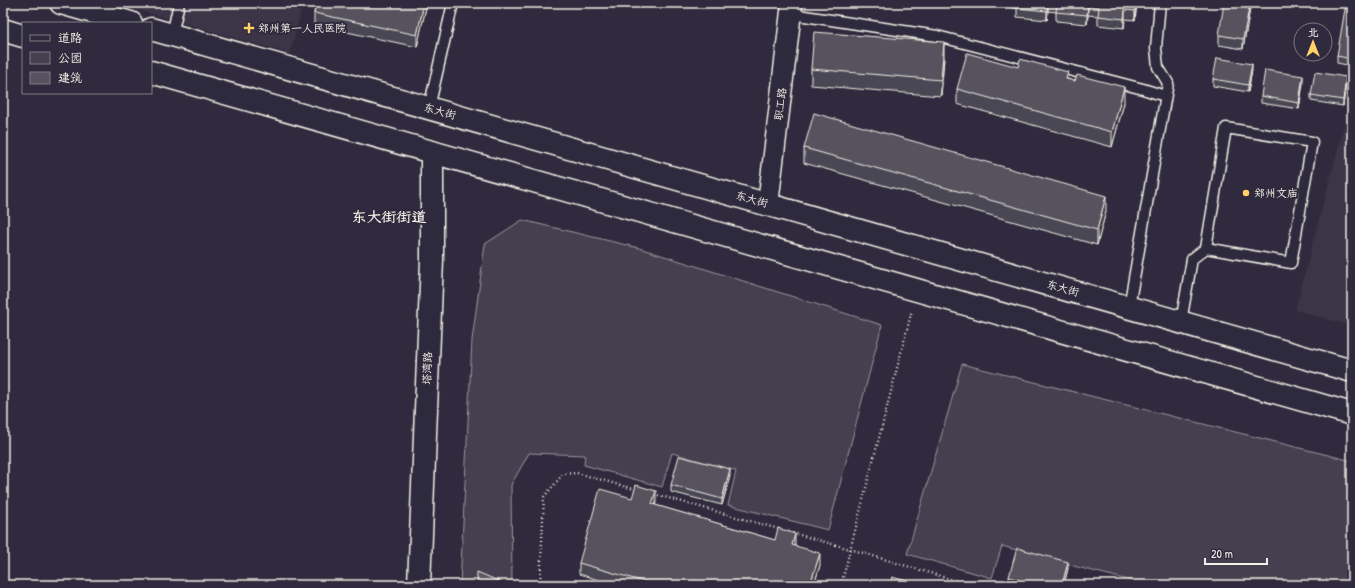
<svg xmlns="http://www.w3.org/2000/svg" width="1355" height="588" font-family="'Patrick Hand','LXGW WenKai TC',sans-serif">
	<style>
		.built { fill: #3b3647 }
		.green { fill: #454050; stroke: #9c989c }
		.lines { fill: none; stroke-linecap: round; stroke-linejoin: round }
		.lane-casing { stroke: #f4f1e8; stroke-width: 13 }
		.street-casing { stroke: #f4f1e8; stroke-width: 23 }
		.secondary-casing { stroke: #f4f1e8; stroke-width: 25 }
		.primary-casing { stroke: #f4f1e8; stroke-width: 25 }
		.path { stroke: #f4f1e8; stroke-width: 2.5; stroke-dasharray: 1 3; stroke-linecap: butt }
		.lane { stroke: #2f2a3d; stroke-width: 10 }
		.street { stroke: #2f2a3d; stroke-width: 20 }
		.secondary { stroke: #2f2a3d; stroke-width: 22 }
		.primary { stroke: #2f2a3d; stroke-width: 22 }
		.wall { fill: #4a4752; stroke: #f4f1e8 }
		.shaded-wall { fill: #3c3942; stroke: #f4f1e8 }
		.building { fill: #56525f; stroke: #f4f1e8 }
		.poi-dot { fill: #ffd166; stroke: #2f2a3d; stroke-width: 1.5 }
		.labels { text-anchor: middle; stroke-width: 4; stroke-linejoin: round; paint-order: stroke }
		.poi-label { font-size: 11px; fill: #f4f1e8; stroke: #2f2a3d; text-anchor: start }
		.street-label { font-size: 11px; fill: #f4f1e8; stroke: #2f2a3d }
		.district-label { font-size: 15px; font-weight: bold; fill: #f4f1e8; stroke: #2f2a3d }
	</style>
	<rect width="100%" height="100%" fill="#2f2a3d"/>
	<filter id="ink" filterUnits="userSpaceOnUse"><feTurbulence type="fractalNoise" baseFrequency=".025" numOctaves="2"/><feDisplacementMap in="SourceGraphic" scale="8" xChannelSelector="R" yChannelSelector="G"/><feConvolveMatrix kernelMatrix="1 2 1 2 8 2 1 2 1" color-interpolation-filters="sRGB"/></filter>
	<g filter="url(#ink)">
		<!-- built -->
		<g class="built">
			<polygon points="114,3 303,3 290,54"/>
			<polygon points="1352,91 1352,326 1295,310 1348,111"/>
		</g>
		<!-- green -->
		<g class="green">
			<polygon points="522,220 639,248 882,325 828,530 728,505 736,471 672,453 662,487 584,465 585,455 529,453 511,485 512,585 460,585 472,340 485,244"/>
			<polygon points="962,364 1352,461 1352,585 1148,585 1077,567 1002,546 992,578 907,554"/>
		</g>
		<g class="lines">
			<!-- lane casing -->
			<g class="lane-casing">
				<g id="lane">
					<polyline points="791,14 937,36 1143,89 1165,96"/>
					<polyline points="172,35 179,3"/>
					<polyline points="429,108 453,3"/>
					<polygon points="1226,128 1312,142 1291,263 1206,248"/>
					<polyline points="1129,307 1168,83 1158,67 1156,48 1160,3"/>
					<polyline points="1181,322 1192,259 1206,248"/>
				</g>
			</g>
			<!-- street casing -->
			<g class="street-casing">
				<polyline id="street" points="768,204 792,3"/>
			</g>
			<!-- secondary casing -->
			<g class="secondary-casing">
				<polyline id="secondary" points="419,585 432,260 432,152"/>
			</g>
			<!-- primary casing -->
			<g class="primary-casing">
				<g id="primary">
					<polyline points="61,3 131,23"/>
					<polyline points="151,29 1352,371"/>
					<polyline points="3,30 23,36"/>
					<polyline points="151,72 1352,414"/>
				</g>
			</g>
			<!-- path -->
			<g class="path">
				<polyline points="654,494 850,549 970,585"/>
				<polyline points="540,585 544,497 563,474 577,473 637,490"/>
				<polyline points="841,585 912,310"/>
			</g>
			<!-- lane -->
			<use href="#lane" class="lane"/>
			<!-- street -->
			<use href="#street" class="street"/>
			<!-- secondary -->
			<use href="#secondary" class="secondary"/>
			<!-- primary -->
			<use href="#primary" class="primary"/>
		</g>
		<!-- wall -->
		<g class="wall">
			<polygon points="278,3 302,3 301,8"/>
			<polygon points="316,3 427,3 417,47 314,25 314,13"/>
			<polygon points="941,3 974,3 973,7"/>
			<polygon points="1012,3 1137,3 1135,20 1125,19 1124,28 1098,25 1098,16 1088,15 1087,24 1056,21 1056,12 1048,11 1047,20 1017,17 1017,8 1012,8"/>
			<polygon points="1251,3 1243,49 1219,45 1219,35"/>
			<polygon points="1352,3 1352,66 1337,63 1337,56"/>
			<polygon points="944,58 941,96 811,85 811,69"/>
			<polygon points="1018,67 1068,79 1124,103 1112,147 957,104 957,89"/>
			<polygon points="1252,70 1248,92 1213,86 1213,79"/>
			<polygon points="1303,83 1299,109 1261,103 1261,96"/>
			<polygon points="1346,84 1343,106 1311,101 1311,95"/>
			<polygon points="804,148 1106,211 1097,245 804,163"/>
			<polygon points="730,476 722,505 671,492 671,485"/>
			<polygon points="632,498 656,502 655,505 795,546 820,565 814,585 615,585 579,574 579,563"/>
			<polygon points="1068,568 1064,585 1014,585 1009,584 1009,577"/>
		</g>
		<!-- shaded-wall -->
		<g class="shaded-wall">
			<polygon points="424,3 427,3 417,47 417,35"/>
			<polygon points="1048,3 1048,11 1047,20 1047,11"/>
			<polygon points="1136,3 1137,3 1135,20 1135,11"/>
			<polygon points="1250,3 1251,3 1243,49 1243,39"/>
			<polygon points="1088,6 1088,15 1087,24 1087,15"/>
			<polygon points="1125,10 1125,19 1124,28 1124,19"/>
			<polygon points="944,42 944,58 941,96 941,80"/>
			<polygon points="1252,64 1252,70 1248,92 1248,85"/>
			<polygon points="1303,76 1303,83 1299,109 1299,103"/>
			<polygon points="1346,77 1346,84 1343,106 1343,100"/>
			<polygon points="1124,87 1124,103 1112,147 1112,132"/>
			<polygon points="1106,196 1106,211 1097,245 1097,230"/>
			<polygon points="730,469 730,476 722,505 722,499"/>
			<polygon points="656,491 656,502 652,516 652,504"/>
			<polygon points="795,534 795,545 792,556 792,545"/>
			<polygon points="820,553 820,565 814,585 810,585"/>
			<polygon points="1068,562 1068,568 1064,585 1062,585"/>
		</g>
		<!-- building -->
		<g class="building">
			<polygon points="316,3 424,3 417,35 314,13"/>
			<polygon points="1017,3 1048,3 1047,11 1017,8"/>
			<polygon points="1056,3 1136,3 1135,11 1125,10 1124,19 1098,16 1099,7 1088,6 1087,15 1056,12 1057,3"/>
			<polygon points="1224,3 1250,3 1243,39 1219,35"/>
			<polygon points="1346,3 1352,3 1352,59 1337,56"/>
			<polygon points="814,32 944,42 941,80 811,69"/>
			<polygon points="967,53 1018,67 1020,59 1068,72 1066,79 1075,81 1077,75 1124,87 1112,132 957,89"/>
			<polygon points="1217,58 1252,64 1248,85 1213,79"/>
			<polygon points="1265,70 1303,76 1299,103 1261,96"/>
			<polygon points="1315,72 1346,77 1343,100 1311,95"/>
			<polygon points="814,113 1106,196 1097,230 804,148"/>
			<polygon points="679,456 730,469 722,499 671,485"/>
			<polygon points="636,485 656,491 652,504 775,540 778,528 795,534 792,545 820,553 810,585 655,585 579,563 600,489 632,498"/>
			<polygon points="1017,548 1068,562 1062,585 1037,585 1009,577"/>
			<polygon points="477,572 503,583 503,585 477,585"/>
			<polygon points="892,577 921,585 890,585"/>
		</g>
	</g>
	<!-- markers -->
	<g class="poi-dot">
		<path d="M247 22h4v4h4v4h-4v4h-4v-4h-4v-4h4z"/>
		<circle cx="1246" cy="193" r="4"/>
	</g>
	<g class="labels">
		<!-- poi labels -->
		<g class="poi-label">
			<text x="258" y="32">郑州第一人民医院</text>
			<text x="1254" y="197">郑州文庙</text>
		</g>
		<!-- street labels -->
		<g class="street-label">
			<text transform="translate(780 104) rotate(-83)" y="4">职工路</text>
			<text transform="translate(440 111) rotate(16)" y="4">东大街</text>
			<text transform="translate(752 199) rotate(16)" y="4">东大街</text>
			<text transform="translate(1063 288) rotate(16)" y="4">东大街</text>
			<text transform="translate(427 368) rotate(-88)" y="4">塔湾路</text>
		</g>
		<!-- district labels -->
		<g class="district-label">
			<text x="389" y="222">东大街街道</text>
		</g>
	</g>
	<!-- margin -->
	<rect width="1355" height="588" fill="none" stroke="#2f2a3d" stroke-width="16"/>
	<rect x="8" y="8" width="1339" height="572" fill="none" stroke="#f4f1e8" stroke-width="1.5" filter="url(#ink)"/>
	<!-- legend -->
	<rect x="22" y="22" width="130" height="72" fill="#2f2a3d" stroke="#7e7a81"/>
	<rect x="30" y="35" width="20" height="6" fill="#2f2a3d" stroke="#7e7a81"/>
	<text x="58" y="42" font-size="12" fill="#f4f1e8">道路</text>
	<rect x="30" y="52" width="20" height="12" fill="#454050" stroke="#7e7a81"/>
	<text x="58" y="62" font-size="12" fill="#f4f1e8">公园</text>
	<rect x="30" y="72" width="20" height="12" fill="#56525f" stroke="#7e7a81"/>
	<text x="58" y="82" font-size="12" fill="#f4f1e8">建筑</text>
	<!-- north arrow -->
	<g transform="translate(1313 42)"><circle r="19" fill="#2f2a3d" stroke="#7e7a81"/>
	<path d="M0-3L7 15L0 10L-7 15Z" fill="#ffd166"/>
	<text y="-6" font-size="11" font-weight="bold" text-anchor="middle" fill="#f4f1e8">北</text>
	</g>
	<!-- scale -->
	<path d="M1205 558v6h62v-6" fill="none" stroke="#f4f1e8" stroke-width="2"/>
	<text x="1211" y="558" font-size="12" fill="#f4f1e8" stroke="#2f2a3d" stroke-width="3" paint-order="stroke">20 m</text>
</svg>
